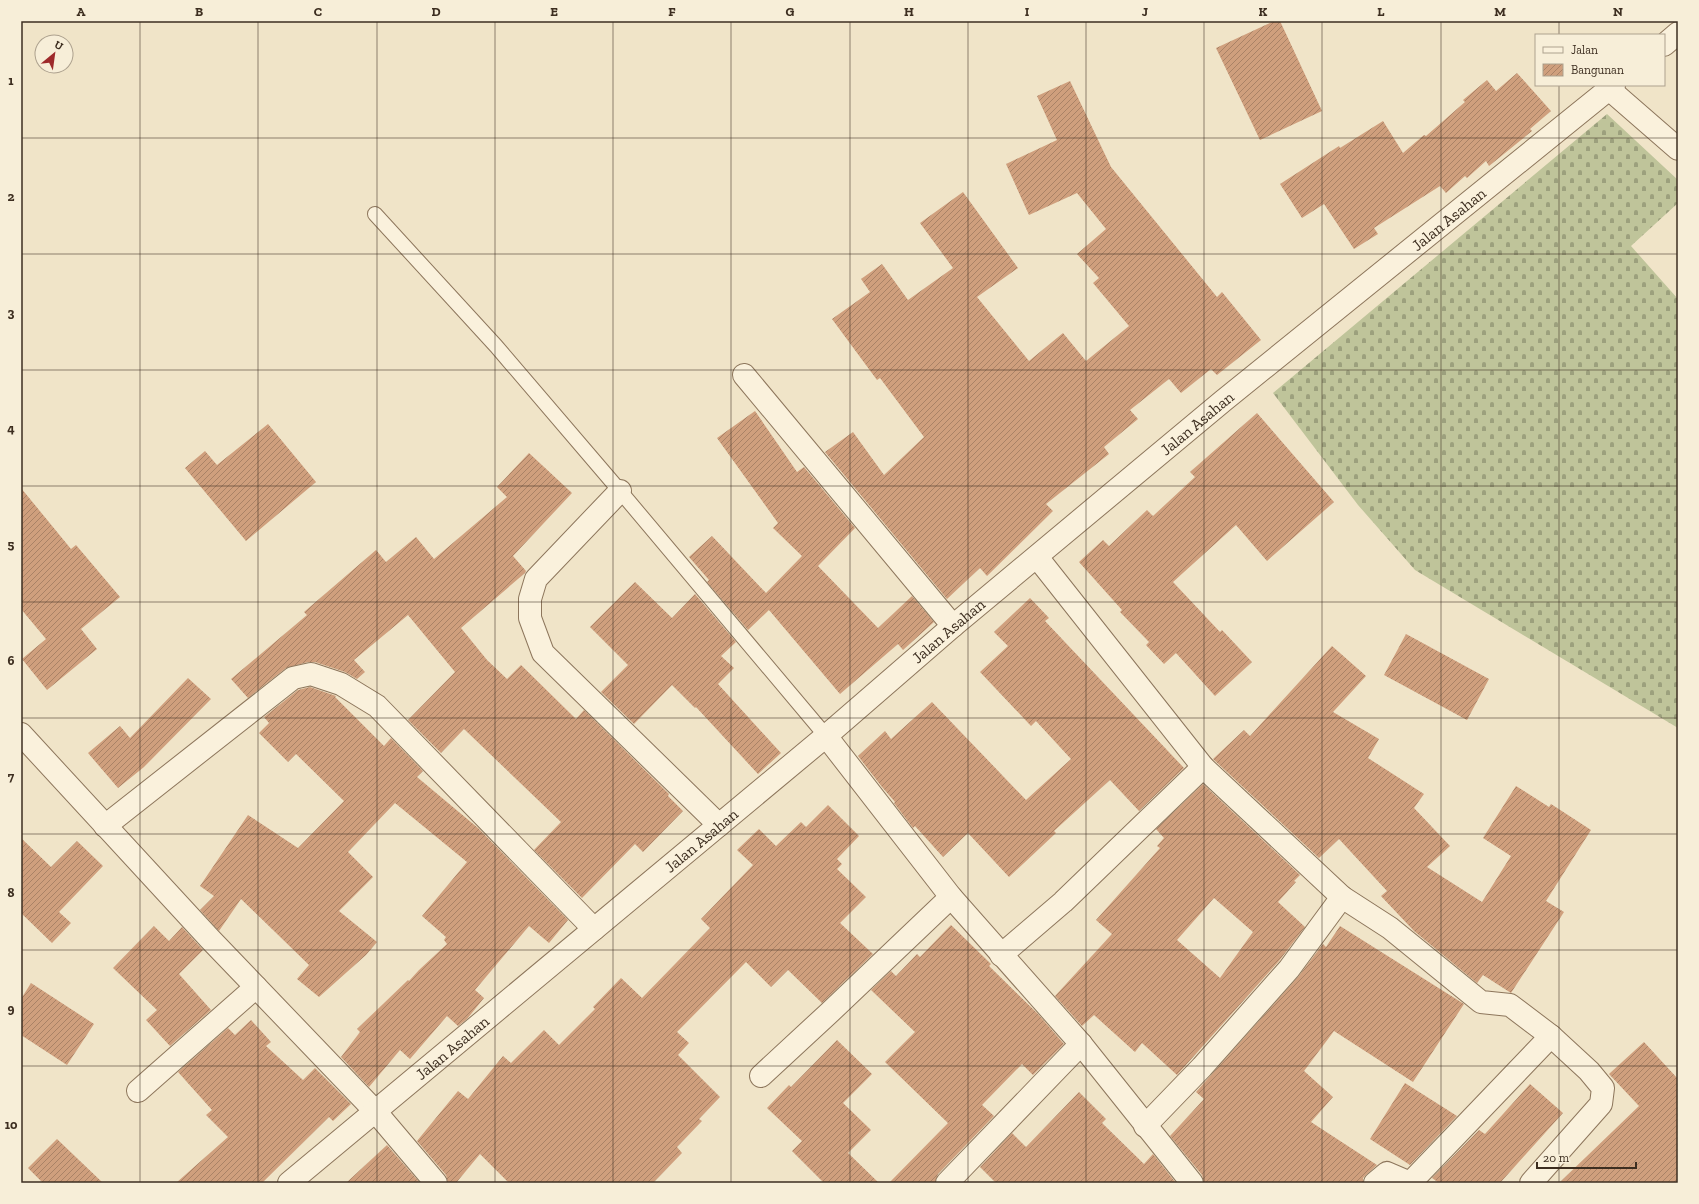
<svg xmlns="http://www.w3.org/2000/svg" width="1699" height="1204" font-family="'Zilla Slab',serif">
	<style>
		.cemetery { fill: url(#cemetery-stones) }
		.building { fill: url(#building-hatch); fill-rule: evenodd }
		.lines { fill: none; stroke-linecap: round; stroke-linejoin: round }
		.service-casing { stroke: #8d765c; stroke-width: 16 }
		.minor-casing { stroke: #8d765c; stroke-width: 24 }
		.service { stroke: #faf1dc; stroke-width: 14 }
		.minor { stroke: #faf1dc; stroke-width: 22 }
		.grid { fill: none; stroke: #3d2e20; stroke-width: 1; stroke-opacity: 0.55 }
		.labels { text-anchor: middle; stroke-width: 3.5; stroke-linejoin: round; paint-order: stroke }
		.street-label { font-size: 16px; fill: #3d2e20; stroke: #f7eed8 }
		.neatline { fill: none; stroke: #3d2e20; stroke-width: 1.5 }
		.grid-label { font-size: 13px; text-anchor: middle; font-weight: bold; fill: #3d2e20 }
	</style>
	<defs>
		<pattern id="cemetery-stones" width="16" height="16" patternUnits="userSpaceOnUse"><rect width="16" height="16" fill="#bfc49a"/><path d="M2 7V4a2 2 0 0 1 4 0v3zM10 15v-3a2 2 0 0 1 4 0v3z" fill="#9ca07d"/></pattern>
		<pattern id="building-hatch" width="6" height="6" patternUnits="userSpaceOnUse"><rect width="6" height="6" fill="#cf9f7d"/><path d="M-1 1l2-2M0 6l6-6M5 7l2-2" fill="none" stroke="#a98266"/></pattern>
	</defs>
	<rect width="100%" height="100%" fill="#f0e4c8"/>
	<!-- cemetery -->
	<polygon class="cemetery" points="1607,114 1678,180 1678,203 1631,246 1678,299 1678,728 1415,570 1358,505 1273,393"/>
	<!-- building -->
	<g class="building">
		<polygon points="1274,21 1280,21 1322,111 1260,140 1216,48"/>
		<polygon points="1517,73 1551,111 1530,129 1532,131 1489,166 1486,161 1467,178 1465,176 1446,193 1440,186 1374,228 1378,234 1354,249 1324,204 1302,218 1280,184 1339,146 1340,148 1383,121 1403,153 1424,135 1426,136 1465,102 1463,100 1487,80 1496,91"/>
		<polygon points="1070,81 1111,167 1217,297 1222,292 1261,340 1217,375 1211,369 1181,393 1169,379 1130,410 1138,419 1104,447 1109,454 1046,504 1053,511 987,576 980,568 947,599 825,452 853,432 884,475 924,437 880,378 877,380 832,319 870,292 861,279 882,264 908,300 953,268 920,223 963,192 1018,268 977,297 1029,361 1063,333 1086,361 1129,326 1093,283 1099,278 1077,254 1106,229 1077,193 1029,215 1006,164 1057,140 1037,96"/>
		<polygon points="755,411 797,472 804,467 855,528 818,566 878,628 912,596 934,622 903,650 898,644 840,694 769,610 748,630 707,582 709,580 689,557 712,536 766,593 802,556 773,528 778,523 717,438"/>
		<polygon points="1257,413 1334,502 1267,561 1236,525 1173,582 1220,632 1222,630 1252,662 1215,696 1176,653 1164,664 1146,645 1149,642 1120,612 1122,610 1079,562 1103,540 1109,546 1147,510 1153,516 1195,477 1190,472"/>
		<polygon points="268,424 316,482 246,541 185,468 205,451 217,465"/>
		<polygon points="529,453 572,493 513,556 526,571 525,573 461,628 487,660 507,679 521,665 576,719 584,710 669,794 668,796 683,811 643,852 635,844 582,898 534,850 561,822 464,729 441,753 408,720 455,672 408,615 354,660 365,672 357,679 345,672 315,662 308,662 286,668 248,698 231,679 307,615 304,612 376,550 386,562 416,537 434,559 507,497 497,487"/>
		<polygon points="21,488 71,549 76,545 120,597 81,629 97,649 47,690 22,659 46,639 21,609"/>
		<polygon points="635,582 672,618 695,594 736,642 721,656 734,668 718,684 781,753 758,774 696,707 695,708 672,685 634,724 601,692 628,665 590,627"/>
		<polygon points="1030,598 1049,618 1045,621 1184,768 1139,811 1110,780 1054,831 1056,833 1009,877 968,833 943,857 915,826 913,828 894,803 895,802 882,787 858,756 885,731 891,739 932,702 1026,800 1071,759 1036,721 1031,726 980,672 1008,646 994,632"/>
		<polygon points="1406,634 1489,679 1467,720 1384,675"/>
		<polygon points="1332,646 1366,676 1333,712 1379,739 1368,758 1424,794 1414,808 1450,846 1427,867 1482,902 1511,856 1483,838 1516,786 1549,807 1551,804 1591,830 1546,901 1564,912 1511,993 1483,975 1477,983 1414,931 1381,896 1387,891 1339,839 1319,858 1213,759 1244,730 1250,736"/>
		<polygon points="188,678 211,699 144,767 118,788 88,753 120,726 130,738"/>
		<polygon points="310,687 336,696 335,697 384,746 391,738 423,771 417,777 478,828 568,920 549,943 529,926 475,990 484,998 467,1019 458,1026 447,1016 410,1059 400,1050 369,1087 341,1057 360,1032 357,1029 408,980 409,981 419,970 447,944 444,940 446,937 422,916 467,862 395,803 348,852 373,877 339,911 377,942 366,955 319,997 297,979 309,965 241,899 219,931 200,910 214,896 200,886 248,815 298,848 344,801 296,754 288,762 259,733 269,723 264,717 298,690"/>
		<path d="M1203,784L1300,875L1294,881L1296,882L1278,902L1305,927L1279,961L1177,1075L1142,1043L1135,1052L1094,1015L1082,1026L1055,996L1112,934L1096,920L1160,848L1157,846L1164,838L1156,829ZM1214,898L1253,932L1220,978L1177,940Z"/>
		<polygon points="828,805 859,836 837,859 842,864 837,869 866,897 840,923 873,954 822,1003 788,970 771,987 746,962 677,1032 689,1043 678,1055 720,1097 699,1119 702,1121 677,1147 682,1153 653,1183 509,1183 480,1154 456,1183 448,1183 446,1175 417,1141 458,1091 468,1099 503,1056 511,1063 544,1030 559,1045 595,1009 593,1007 621,978 642,998 710,928 701,919 753,865 737,850 759,829 776,846 801,822 806,827"/>
		<polygon points="21,838 51,867 77,841 103,866 59,912 71,923 52,943 21,913"/>
		<polygon points="951,925 991,964 989,966 1038,1014 1064,1044 1033,1075 1022,1064 982,1105 994,1116 938,1174 935,1183 889,1183 948,1123 885,1062 915,1032 871,990 891,971 896,976 917,954 920,957"/>
		<polygon points="154,926 169,941 182,927 203,950 179,974 211,1010 170,1046 146,1020 157,1010 113,968"/>
		<polygon points="1340,926 1464,1004 1413,1082 1334,1031 1304,1071 1333,1097 1311,1122 1377,1165 1367,1174 1363,1178 1363,1183 1204,1183 1202,1175 1170,1136 1204,1099 1196,1092 1298,977 1323,944 1326,947"/>
		<polygon points="31,983 94,1024 67,1065 21,1035 21,999"/>
		<polygon points="251,1020 271,1042 266,1046 303,1080 315,1068 351,1104 333,1121 329,1117 262,1183 176,1183 228,1137 206,1115 212,1110 178,1072 228,1028 235,1035"/>
		<polygon points="837,1040 872,1074 843,1103 871,1130 848,1153 879,1183 824,1183 792,1151 802,1141 767,1108 789,1085 791,1087"/>
		<polygon points="1644,1042 1678,1079 1678,1183 1559,1183 1639,1106 1609,1074"/>
		<polygon points="1405,1083 1457,1116 1410,1165 1370,1139"/>
		<polygon points="1530,1084 1563,1113 1500,1183 1439,1183 1432,1178 1479,1130 1485,1134"/>
		<polygon points="1079,1092 1106,1119 1102,1123 1144,1164 1153,1154 1176,1183 996,1183 980,1167 1012,1133 1026,1147"/>
		<polygon points="57,1139 103,1183 43,1183 28,1168"/>
		<polygon points="387,1145 420,1183 346,1183"/>
	</g>
	<g class="lines">
		<!-- service casing -->
		<g class="service-casing">
			<polyline id="service" points="375,214 496,346 620,491 826,736"/>
		</g>
		<!-- minor casing -->
		<g class="minor-casing">
			<g id="minor">
				<polyline points="1664,45 1678,33"/>
				<polyline points="1609,89 1678,149"/>
				<polyline points="744,375 953,626"/>
				<polyline points="620,491 536,579 530,599 530,618 543,653 719,825"/>
				<polyline points="1037,557 1203,767"/>
				<polyline points="21,734 210,939 375,1111 436,1183"/>
				<polyline points="826,736 951,897 1081,1044 1192,1183"/>
				<polyline points="105,826 293,678 311,674 341,684 377,706 594,929"/>
				<polyline points="1001,955 1063,902 1203,767 1342,897 1390,928 1481,1002 1510,1005 1551,1036 1412,1181 1408,1182 1387,1173 1375,1183"/>
				<polyline points="761,1076 828,1014 951,897"/>
				<polyline points="138,1091 256,987"/>
				<polyline points="1145,1126 1202,1067 1289,969 1342,897"/>
				<path id="s1" d="M289,1183L826,736L953,626L1223,401L1614,85"/>
				<polyline points="947,1183 1081,1044"/>
				<polyline points="1531,1183 1601,1104 1603,1088 1589,1071 1551,1036"/>
			</g>
		</g>
		<!-- service -->
		<use href="#service" class="service"/>
		<!-- minor -->
		<use href="#minor" class="minor"/>
	</g>
	<!-- grid -->
	<path class="grid" d="M140,21V1183M258,21V1183M377,21V1183M495,21V1183M613,21V1183M731,21V1183M850,21V1183M968,21V1183M1086,21V1183M1204,21V1183M1322,21V1183M1441,21V1183M1559,21V35M1559,85V1183M21,138H1678M21,254H1678M21,370H1678M21,486H1678M21,602H1678M21,718H1678M21,834H1678M21,950H1678M21,1066H1678"/>
	<g class="labels">
		<!-- street labels -->
		<g class="street-label">
			<text dy="6" stroke="none"><textPath href="#s1" startOffset="1508">Jalan Asahan</textPath></text>
			<text dy="6" stroke="none"><textPath href="#s1" startOffset="1184">Jalan Asahan</textPath></text>
			<text dy="6" stroke="none"><textPath href="#s1" startOffset="860">Jalan Asahan</textPath></text>
			<text dy="6" stroke="none"><textPath href="#s1" startOffset="536">Jalan Asahan</textPath></text>
			<text dy="6" stroke="none"><textPath href="#s1" startOffset="212">Jalan Asahan</textPath></text>
		</g>
	</g>
	<!-- border -->
	<rect width="1699" height="1204" fill="none" stroke="#f7eed8" stroke-width="44"/>
	<!-- legend -->
	<rect x="1535" y="34" width="130" height="52" fill="#f7eed8" stroke="#ada18e"/>
	<rect x="1543" y="47" width="20" height="6" fill="#faf1dc" stroke="#ada18e"/>
	<text x="1571" y="54" font-size="12" fill="#3d2e20">Jalan</text>
	<rect x="1543" y="64" width="20" height="12" fill="url(#building-hatch)" stroke="#ada18e"/>
	<text x="1571" y="74" font-size="12" fill="#3d2e20">Bangunan</text>
	<!-- north arrow -->
	<g transform="translate(54 54) rotate(29)"><circle r="19" fill="#f7eed8" stroke="#ada18e"/>
	<path d="M0-3L7 15L0 10L-7 15Z" fill="#9e2a2b"/>
	<text y="-6" font-size="11" font-weight="bold" text-anchor="middle" fill="#3d2e20">U</text>
	</g>
	<!-- scale -->
	<path d="M1537 1162v6h99v-6" fill="none" stroke="#3d2e20" stroke-width="2"/>
	<text x="1543" y="1162" font-size="12" fill="#3d2e20" stroke="#f7eed8" stroke-width="3" paint-order="stroke">20 m</text>
	<rect x="22" y="22" width="1655" height="1160" class="neatline"/>
	<g class="grid-label">
		<text x="81" y="16">A</text>
		<text x="199" y="16">B</text>
		<text x="318" y="16">C</text>
		<text x="436" y="16">D</text>
		<text x="554" y="16">E</text>
		<text x="672" y="16">F</text>
		<text x="790" y="16">G</text>
		<text x="909" y="16">H</text>
		<text x="1027" y="16">I</text>
		<text x="1145" y="16">J</text>
		<text x="1263" y="16">K</text>
		<text x="1381" y="16">L</text>
		<text x="1500" y="16">M</text>
		<text x="1618" y="16">N</text>
		<text x="11" y="85">1</text>
		<text x="11" y="201">2</text>
		<text x="11" y="317">3</text>
		<text x="11" y="433">4</text>
		<text x="11" y="549">5</text>
		<text x="11" y="665">6</text>
		<text x="11" y="781">7</text>
		<text x="11" y="897">8</text>
		<text x="11" y="1013">9</text>
		<text x="11" y="1129">10</text>
	</g>
</svg>
